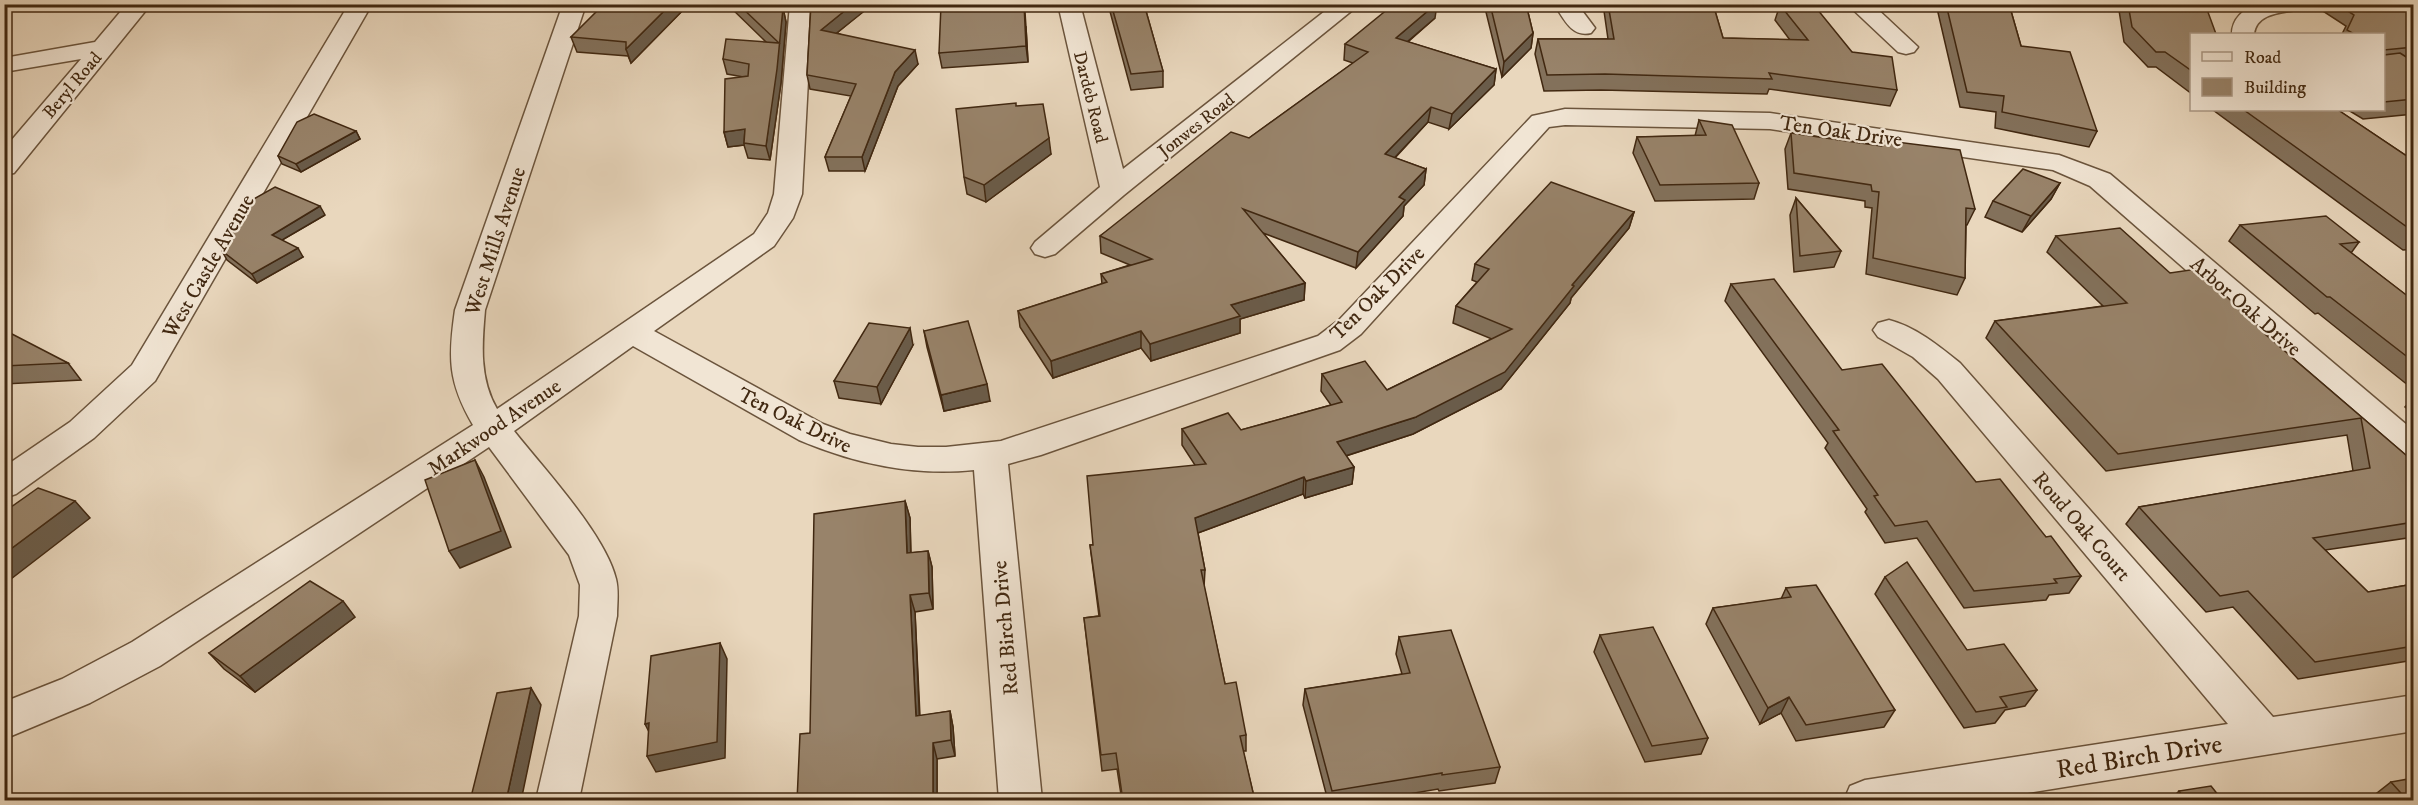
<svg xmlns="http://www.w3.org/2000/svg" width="2418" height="805" font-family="'IM FELL DW Pica',serif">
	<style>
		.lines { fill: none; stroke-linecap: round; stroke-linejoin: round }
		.street-casing { stroke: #6b543c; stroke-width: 3 }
		.street { fill: #f1e5d4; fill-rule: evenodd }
		.wall { fill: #83715b; stroke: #412811; stroke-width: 1.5 }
		.shaded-wall { fill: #6a5c4a; stroke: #412811; stroke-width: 1.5 }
		.building { fill: #98836a; stroke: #412811; stroke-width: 1.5 }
		.labels { text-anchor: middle; stroke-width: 4.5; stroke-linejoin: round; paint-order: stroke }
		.far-street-label { font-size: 18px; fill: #412811; stroke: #f1e5d4 }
		.street-label { font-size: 21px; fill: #412811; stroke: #f1e5d4 }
		.near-street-label { font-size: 26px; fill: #412811; stroke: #f1e5d4 }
	</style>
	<rect width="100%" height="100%" fill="#e9d7bd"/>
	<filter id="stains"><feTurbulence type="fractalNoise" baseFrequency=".00333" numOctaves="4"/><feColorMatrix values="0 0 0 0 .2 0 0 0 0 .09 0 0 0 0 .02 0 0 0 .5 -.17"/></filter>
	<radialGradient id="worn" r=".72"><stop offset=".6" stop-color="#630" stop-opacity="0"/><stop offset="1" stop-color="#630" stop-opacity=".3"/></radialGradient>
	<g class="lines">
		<!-- street casing -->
		<g class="street-casing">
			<g id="street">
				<polygon points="127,4 151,4 14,173 4,175 4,149 81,59 4,72 4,58 95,42"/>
				<polygon points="349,4 372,4 155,381 94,438 16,494 4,498 4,467 70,422 132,365"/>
				<path d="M563,4H586L485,310C482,344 479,378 497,409L754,234L768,213L774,194L790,4H812L802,194L793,218L774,246L654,331L823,424L850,434L891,444L918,447H946L1001,441L1318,336L1339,320L1532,116L1565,109L1770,113L2059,155L2110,174L2414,431V462L2402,459L2090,186L2053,170L1770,129L1565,125L1549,127L1361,334L1340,350L1041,455L1008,464L1042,800H999L974,470C912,476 856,464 799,440L633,346L514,431C544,469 605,534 616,579C619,591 617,604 617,616L579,800H536L579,616L580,585L569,555L489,447L160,666L90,703L4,739V702L62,679L132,642L473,425C448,382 448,358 455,310Z"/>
				<polygon points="1058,4 1080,4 1123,169 1334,4 1360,4 1124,195 1055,254 1045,257 1035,254 1031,248 1035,242 1100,187"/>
				<path d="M1554,4H1577L1595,28L1591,33C1572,38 1564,19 1554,4Z"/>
				<polygon points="1847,4 1872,4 1918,47 1914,52 1906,54 1898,52"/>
				<path d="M2258,4H2304L2301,9C2283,13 2257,12 2254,34H2232C2232,19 2243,9 2258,4Z"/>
				<path d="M1889,320C1916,327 1939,346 1960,363L2273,717L2414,695V731L1984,800H1844L1850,786L1865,780L2228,724L1938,379L1913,357L1878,337L1873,330L1878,323Z"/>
			</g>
		</g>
		<!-- street -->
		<use href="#street" class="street"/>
	</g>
	<!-- wall -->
	<g class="wall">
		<polygon points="689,4 631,63 628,56 577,52 571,37"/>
		<polygon points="727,4 780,4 783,8 786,22 781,83 770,160 748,158 744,145 728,147 724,132 744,77 727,74 723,59 766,42"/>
		<polygon points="811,4 872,4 837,33 918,64 898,86 865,171 829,171 825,157 851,96 810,89 807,75"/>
		<polygon points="1108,4 1144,4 1163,71 1163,87 1131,90"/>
		<polygon points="1484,4 1526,4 1533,33 1531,48 1502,77"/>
		<polygon points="1603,4 1713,4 1723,38 1790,40 1775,20 1780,5 1852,52 1897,90 1890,106 1769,89 1767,94 1601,90 1544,91 1535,54 1538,39 1608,39"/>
		<polygon points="1936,4 2009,4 2021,46 2097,131 2089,147 1995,128 1996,112 1960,107"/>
		<polygon points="2118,4 2208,4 2206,6 2192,34 2192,94 2156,67 2148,67 2124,42"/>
		<polygon points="2312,4 2414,4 2414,58 2409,59 2414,62 2414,114 2363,119 2348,110 2384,110 2384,34 2342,34 2346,26"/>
		<polygon points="1435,18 1408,42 1496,69 1494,85 1449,129 1428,122 1395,158 1426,169 1424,185 1404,206 1403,216 1356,268 1263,233 1305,283 1304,300 1240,319 1240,333 1151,361 1141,348 1053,378 1020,327 1018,311 1102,284 1101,274 1130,265 1101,253 1100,236 1249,138 1353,63 1344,60 1345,44"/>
		<polygon points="1026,27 1028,62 942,68 939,53"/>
		<polygon points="1016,106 1051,154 986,202 967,194 964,177"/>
		<polygon points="2213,110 2338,110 2414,161 2414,249 2403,250"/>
		<polygon points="1699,120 1759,183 1754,199 1655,201 1633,153 1637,137 1695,136"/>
		<polygon points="356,131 360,139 301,172 282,164 278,156"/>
		<polygon points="1791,133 1879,145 1881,140 1975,209 1967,225 1966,225 1965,278 1957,295 1866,274 1872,208 1865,207 1865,201 1788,189 1785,149"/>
		<polygon points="2060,183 2051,199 2022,232 1985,217 1993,201"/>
		<polygon points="1796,198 1841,251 1834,267 1794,272 1790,215"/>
		<polygon points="1634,212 1629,228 1571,298 1570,303 1501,389 1413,434 1346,456 1354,467 1352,484 1305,498 1303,494 1198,533 1205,570 1204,587 1225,684 1246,735 1246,751 1243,751 1255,801 1122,801 1117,769 1102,771 1084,618 1099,616 1090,545 1093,545 1195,465 1182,445 1182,429 1241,430 1331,405 1321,391 1322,374 1387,390 1492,339 1453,323 1456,306 1477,282 1472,280 1475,264"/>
		<polygon points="325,215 282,240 303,257 257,283 227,260 222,251"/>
		<polygon points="2240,225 2359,242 2351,253 2414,301 2414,390 2318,313 2315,314 2229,241"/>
		<polygon points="2056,236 2170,273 2268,335 2267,336 2414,462 2414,537 2325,550 2368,592 2414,584 2414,656 2408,661 2298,679 2233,607 2206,612 2126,524 2139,507 2353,471 2347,435 2106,471 1986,338 1995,321 2103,306 2047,252"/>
		<polygon points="1731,284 1842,370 1976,482 2046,537 2081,576 2069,593 2049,595 2046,600 1964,608 1917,538 1885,543 1865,512 1867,509 1825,448 1828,443 1725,301"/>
		<polygon points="924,331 990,401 944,411 927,347"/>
		<polygon points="4,343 68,363 81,380 4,384"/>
		<polygon points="913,345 881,404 839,398 834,381"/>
		<polygon points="2414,397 2414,415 2405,407"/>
		<polygon points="905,501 910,518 911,553 928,551 932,567 933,609 915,612 920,716 950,711 953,727 955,756 937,759 937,801 797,801 810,733"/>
		<polygon points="1885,577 1967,650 2037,690 2025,706 2005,710 1995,723 1964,728 1875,594"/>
		<polygon points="1786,588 1895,710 1884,727 1796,741 1781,713 1760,724 1706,624 1713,608 1781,599"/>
		<polygon points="355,617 255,692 224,669 209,653"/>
		<polygon points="1600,635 1708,738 1701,754 1645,762 1594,652"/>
		<polygon points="1399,637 1500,767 1495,783 1439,791 1438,789 1367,801 1328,801 1303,705 1305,689 1402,674 1396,654"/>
		<polygon points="2391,782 2414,801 2375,801 2372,797"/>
		<polygon points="2179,791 2223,801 2169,801"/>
	</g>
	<!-- shaded-wall -->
	<g class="shaded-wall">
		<polygon points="671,4 689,4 631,63 626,49"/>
		<polygon points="853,4 872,5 824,43 821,30"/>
		<polygon points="1436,4 1437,4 1435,18 1394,53 1396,38"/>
		<polygon points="783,8 786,22 781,83 770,160 766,146"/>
		<polygon points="1025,12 1026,27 1028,62 1026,46"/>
		<polygon points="1533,33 1531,48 1502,77 1504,62"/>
		<polygon points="915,50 918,64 898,86 865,171 862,157 895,72"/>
		<polygon points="1496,69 1494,85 1449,129 1452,114"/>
		<polygon points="1431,107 1428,122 1383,170 1385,154"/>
		<polygon points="745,129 744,145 728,147 724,132"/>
		<polygon points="356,131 360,139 301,172 296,164"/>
		<polygon points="1049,138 1051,154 986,202 984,185"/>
		<polygon points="1426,169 1424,185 1404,206 1403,216 1356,268 1358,252 1399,197"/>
		<polygon points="2060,183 2051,199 2022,232 2031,216"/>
		<polygon points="320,206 325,215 277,243 272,235"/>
		<polygon points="1634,212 1629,228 1571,298 1570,303 1501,389 1413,434 1336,459 1337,442 1416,417 1572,285"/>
		<polygon points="298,248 303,257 257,283 252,274"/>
		<polygon points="1305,283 1304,300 1240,319 1240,333 1151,361 1150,344 1231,305"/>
		<polygon points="910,328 913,345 881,404 877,387"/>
		<polygon points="1141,331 1141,348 1053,378 1051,361"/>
		<polygon points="987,384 990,401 944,411 941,395"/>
		<polygon points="475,460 484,477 511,547 460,568 449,551"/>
		<polygon points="1354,467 1352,484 1305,498 1306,481"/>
		<polygon points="1304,477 1303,494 1195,534 1195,518"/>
		<polygon points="75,501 90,518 7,582 4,579 4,554"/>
		<polygon points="905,501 910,518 911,570 907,553"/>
		<polygon points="928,551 932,567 933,609 929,593"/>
		<polygon points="910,595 915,612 920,732 916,716"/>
		<polygon points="343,601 355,617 255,692 240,676"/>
		<polygon points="720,643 727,659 725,758 656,772 647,756"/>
		<polygon points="531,688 541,705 521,801 506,801"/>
		<polygon points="1789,697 1781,713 1760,724 1768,708"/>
		<polygon points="950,711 953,727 955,756 951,740"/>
		<polygon points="649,723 653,740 645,724"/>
		<polygon points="933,743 937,759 937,801 933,801"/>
	</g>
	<!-- building -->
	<g class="building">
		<polygon points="604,4 671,4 626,49 626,42 571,37"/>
		<polygon points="738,4 780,4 783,8 777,69 766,146 744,143 745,129 724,132 725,79 748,76 749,64 723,59 726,39 779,43"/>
		<polygon points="811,4 853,4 821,30 915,50 895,72 862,157 825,157 856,84 807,75"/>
		<polygon points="949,4 1024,4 1026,46 939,53 941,5 949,6"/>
		<polygon points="1111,4 1144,4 1163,71 1131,74"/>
		<polygon points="1394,4 1436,4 1396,38 1496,69 1452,114 1431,107 1385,154 1426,169 1399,197 1405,200 1358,252 1243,209 1305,283 1231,305 1240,316 1150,344 1141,331 1051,361 1018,311 1107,282 1101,274 1152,259 1100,236 1231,132 1249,138 1368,52 1345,44"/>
		<polygon points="1490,4 1526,4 1533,33 1504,62"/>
		<polygon points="1608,4 1713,4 1723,38 1808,40 1780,5 1813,4 1852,52 1892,57 1897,90 1769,73 1772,79 1605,74 1547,75 1538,39 1614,39"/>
		<polygon points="1946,4 2009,4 2021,46 2070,52 2097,131 2002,112 2004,96 1967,92"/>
		<polygon points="2128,4 2205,4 2216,34 2192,34 2192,71 2165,52 2156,52 2132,27"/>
		<polygon points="2337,4 2414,4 2414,47 2384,50 2384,34 2354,34 2347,30 2354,15"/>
		<polygon points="2400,53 2414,62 2414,99 2384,102 2384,55"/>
		<polygon points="1016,103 1016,106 1043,104 1049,138 984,185 964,177 956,109"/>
		<polygon points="2244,110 2338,110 2414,161 2414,232"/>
		<polygon points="314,114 356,131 296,164 278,156 297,122"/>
		<polygon points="1699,120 1732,125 1759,183 1660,185 1637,137 1706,135"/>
		<polygon points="1791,133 1882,146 1881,140 1960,150 1975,209 1966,208 1965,278 1873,258 1879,192 1872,191 1871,185 1794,173"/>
		<polygon points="2023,169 2060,183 2031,216 1993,201"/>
		<polygon points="1551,182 1634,212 1572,285 1574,286 1505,372 1416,417 1337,442 1354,467 1306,481 1304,477 1195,518 1205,570 1201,570 1225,684 1236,682 1246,735 1240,736 1255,801 1123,801 1116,753 1101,755 1084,618 1100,616 1090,545 1093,545 1087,476 1206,464 1182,429 1228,413 1241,430 1342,402 1322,374 1365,361 1387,390 1512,329 1456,306 1489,269 1475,264"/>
		<polygon points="275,187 320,206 272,235 298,248 252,274 222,251 252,200"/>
		<polygon points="1796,198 1841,251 1800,256"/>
		<polygon points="2326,216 2359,242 2340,244 2414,301 2414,362 2330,297 2327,297 2240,225"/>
		<polygon points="2120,228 2170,273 2197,269 2268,335 2266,335 2414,462 2414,522 2313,538 2368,592 2414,584 2414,646 2315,662 2248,591 2220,596 2139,507 2370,468 2361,418 2118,454 1995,321 2127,303 2056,236"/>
		<polygon points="1774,279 1842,370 1882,364 1976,482 2000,479 2046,537 2051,536 2081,576 2054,579 2057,583 1974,591 1927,521 1895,526 1874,496 1878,495 1833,431 1839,430 1731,284"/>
		<polygon points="968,321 987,384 941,395 924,331"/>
		<polygon points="869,323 910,328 877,387 834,381"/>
		<polygon points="12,334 68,363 4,366 4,343"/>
		<polygon points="475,460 501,531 449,551 425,480"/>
		<polygon points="38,488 75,501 4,554 4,512"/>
		<polygon points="905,501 907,553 928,551 929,593 910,595 916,716 950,711 951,740 933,743 933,801 797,801 800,734 810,733 814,514"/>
		<polygon points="1907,562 1967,650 2004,644 2037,690 2000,697 2007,707 1976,712 1885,577"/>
		<polygon points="310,581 343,601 240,676 209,653"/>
		<polygon points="1816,585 1895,710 1806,725 1789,697 1768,708 1713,608 1791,597 1786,588"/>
		<polygon points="1653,627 1708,738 1652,746 1600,635"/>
		<polygon points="1451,630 1500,767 1442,775 1442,773 1332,791 1305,689 1410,673 1399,637"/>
		<polygon points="720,643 717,742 647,756 649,723 645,724 651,656"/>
		<polygon points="531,688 506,801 470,801 497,693"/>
		<polygon points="2414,778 2414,801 2408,801 2391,782"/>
		<polygon points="2211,786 2223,801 2186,801 2179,791"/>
		<polygon points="2115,798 2117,801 2098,801"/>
	</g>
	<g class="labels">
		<!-- far-street labels -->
		<g class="far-street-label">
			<text transform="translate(72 85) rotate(-50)" y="6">Beryl Road</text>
			<text transform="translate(1091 97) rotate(76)" y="6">Dardeb Road</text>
			<text transform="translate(1196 125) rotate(-38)" y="6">Jonwes Road</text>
		</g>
		<!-- street labels -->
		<g class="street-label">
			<text transform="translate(1841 131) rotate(8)" y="7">Ten Oak Drive</text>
			<text transform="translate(495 241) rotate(-72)" y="7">West Mills Avenue</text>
			<text transform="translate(208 266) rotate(-60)" y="7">West Castle Avenue</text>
			<text transform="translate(1377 293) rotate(-45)" y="7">Ten Oak Drive</text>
			<text transform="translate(2246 306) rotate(41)" y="7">Arbor Oak Drive</text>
			<text transform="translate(795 420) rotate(26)" y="7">Ten Oak Drive</text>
			<text transform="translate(494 427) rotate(-34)" y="7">Markwood Avenue</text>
			<text transform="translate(2082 526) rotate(49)" y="7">Roud Oak Court</text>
			<text transform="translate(1005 628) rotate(-95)" y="7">Red Birch Drive</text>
		</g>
		<!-- near-street labels -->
		<g class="near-street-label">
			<text transform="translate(2139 756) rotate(-9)" y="9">Red Birch Drive</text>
		</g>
	</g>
	<!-- margin -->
	<rect width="2418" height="805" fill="none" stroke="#e9d7bd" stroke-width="24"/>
	<rect x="6" y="6" width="2406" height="793" fill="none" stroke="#412811" stroke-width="3"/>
	<rect x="12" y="12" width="2394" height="781" fill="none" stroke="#412811" stroke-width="1.5"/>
	<!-- legend -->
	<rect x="2190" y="33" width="195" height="78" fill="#f1e5d4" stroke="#ab9986" stroke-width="1.5"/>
	<rect x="2202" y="52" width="30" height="9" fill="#f1e5d4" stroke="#ab9986" stroke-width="1.5"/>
	<text x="2244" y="63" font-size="18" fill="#412811">Road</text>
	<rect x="2202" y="78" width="30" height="18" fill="#98836a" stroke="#ab9986" stroke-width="1.5"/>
	<text x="2244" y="93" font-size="18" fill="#412811">Building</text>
	<rect width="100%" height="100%" filter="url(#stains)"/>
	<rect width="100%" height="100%" fill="url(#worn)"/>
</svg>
